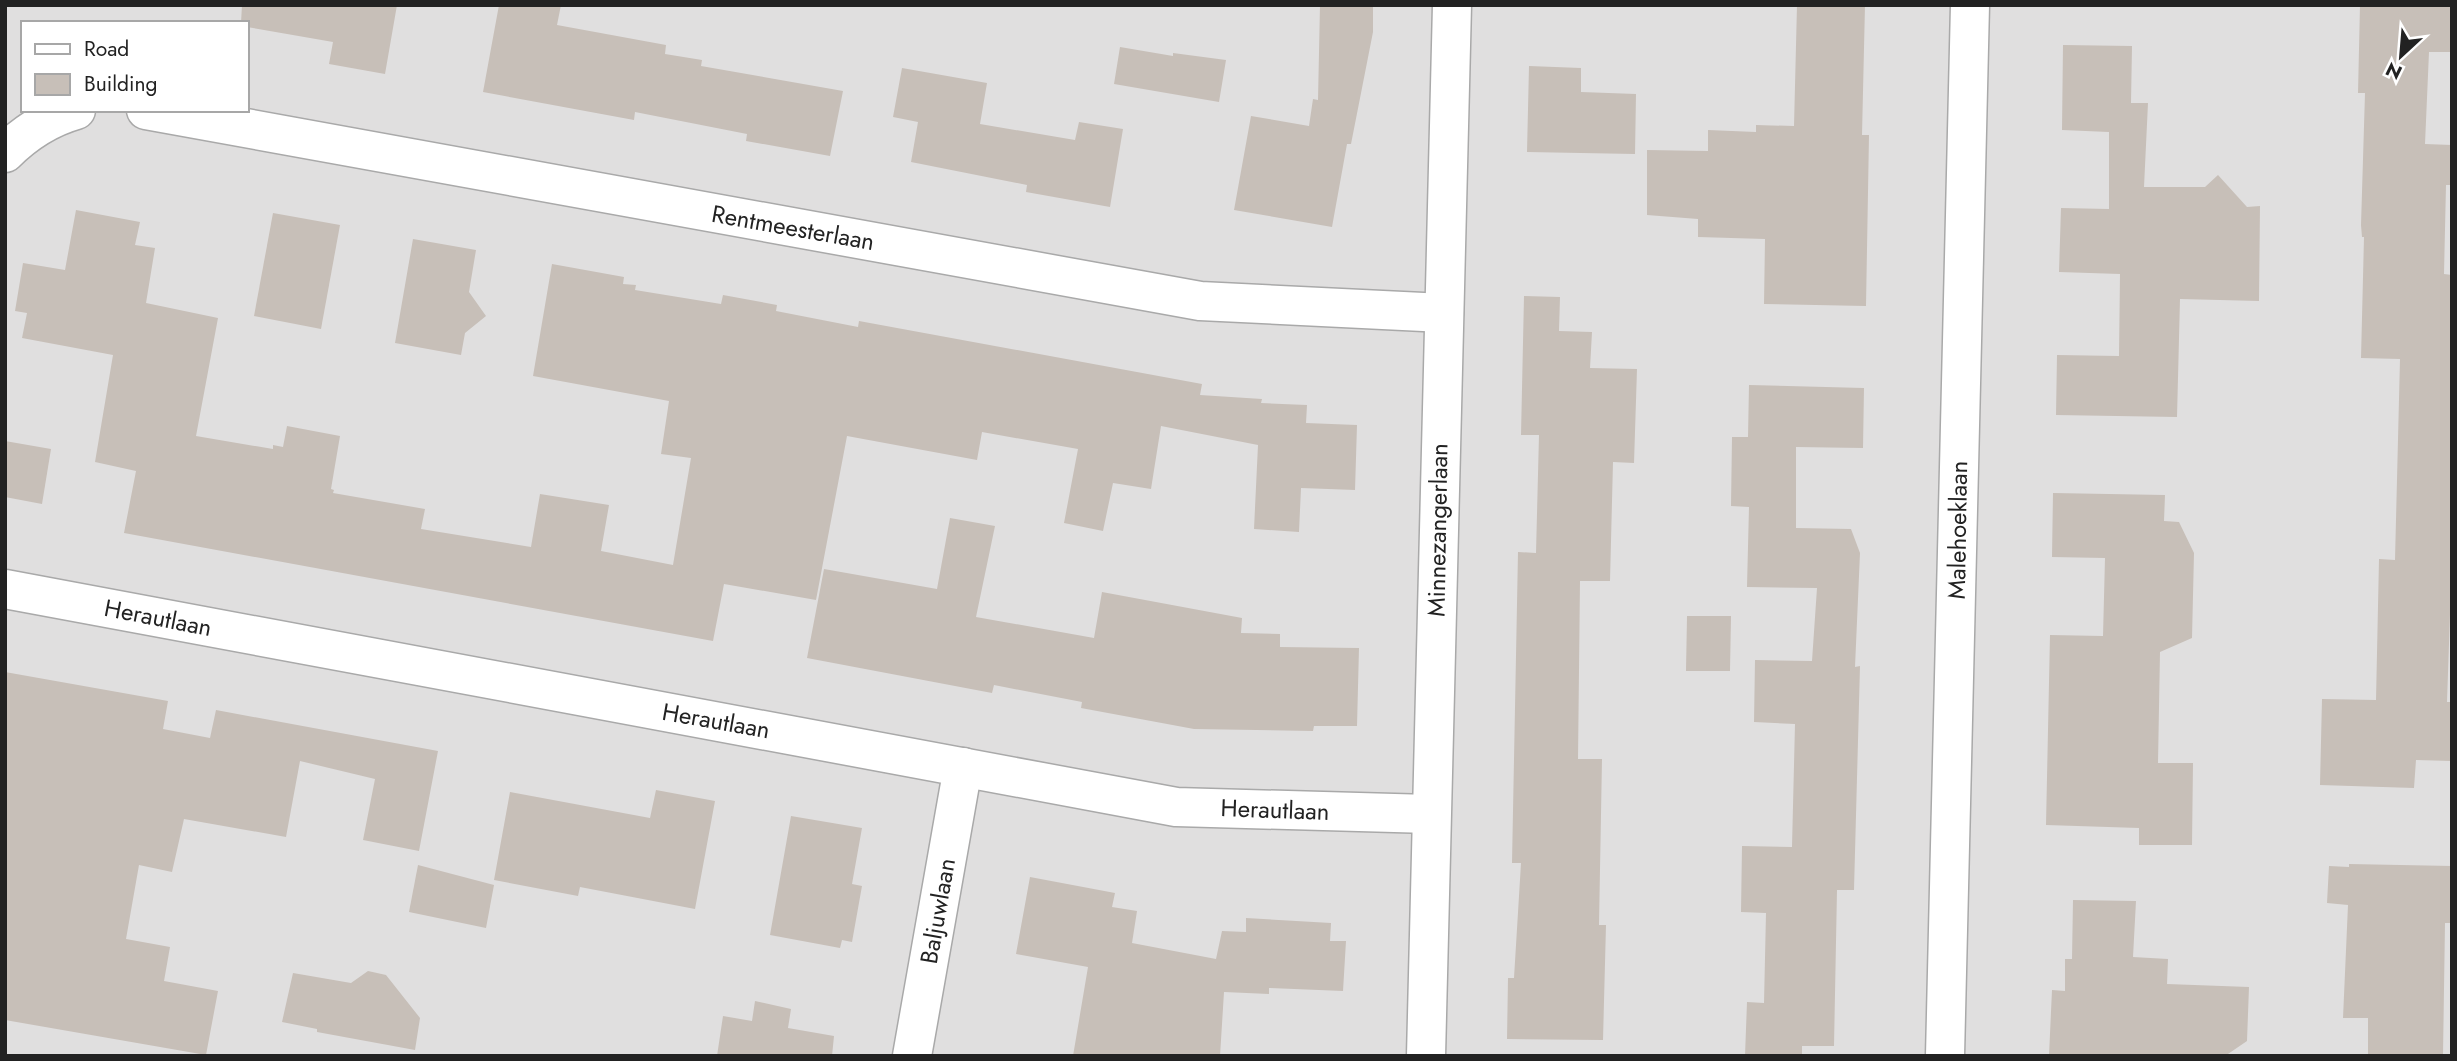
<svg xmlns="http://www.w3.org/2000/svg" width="2457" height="1061" font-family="Jost,sans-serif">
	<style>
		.residential { fill: #e0dfdf; fill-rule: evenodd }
		.building { fill: #c7bfb8 }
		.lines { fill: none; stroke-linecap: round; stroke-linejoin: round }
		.minor-casing { stroke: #a9a9a9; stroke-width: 41 }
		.minor { stroke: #fff; stroke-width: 38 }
		.labels { text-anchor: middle; stroke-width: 5; stroke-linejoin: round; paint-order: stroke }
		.street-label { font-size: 24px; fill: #222; stroke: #fff }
	</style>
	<rect width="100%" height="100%" fill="#f2efe9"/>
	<!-- residential -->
	<path class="residential" d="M5,5H2452V1056H5ZM23,23H247V110H23Z"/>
	<!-- building -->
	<g class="building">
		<polygon points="242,5 397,5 385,74 329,64 333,42 247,27 247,23 241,23"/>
		<polygon points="499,5 561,5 557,25 666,45 665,54 702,60 701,66 843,91 830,156 746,141 747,134 635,112 634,120 483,92"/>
		<polygon points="1320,5 1373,5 1373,32 1351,144 1347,144 1332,227 1234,210 1251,116 1309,126 1313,99 1318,100"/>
		<polygon points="1797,5 1865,5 1862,135 1869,135 1866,306 1764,304 1765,239 1698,237 1698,219 1647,215 1647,150 1708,151 1708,130 1756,132 1756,125 1794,126"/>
		<polygon points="2360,5 2452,5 2452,52 2429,52 2425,144 2452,145 2452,185 2446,185 2444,274 2452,275 2452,556 2447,702 2452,702 2452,761 2416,760 2414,788 2320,785 2322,699 2376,700 2379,559 2395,560 2400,359 2361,358 2364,237 2362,237 2361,225 2365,93 2358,93"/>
		<polygon points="2063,45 2132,46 2131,103 2148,103 2144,187 2205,187 2218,175 2247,207 2260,206 2259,301 2180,299 2177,417 2056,415 2057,355 2119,356 2120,274 2059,272 2061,208 2109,209 2109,132 2062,130"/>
		<polygon points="1120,47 1173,56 1173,53 1226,60 1219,102 1114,84"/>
		<polygon points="1529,66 1581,68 1581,92 1636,94 1635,154 1527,152"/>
		<polygon points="902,68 987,83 980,124 1075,140 1079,122 1123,129 1110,207 1026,192 1027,185 911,162 918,122 893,117"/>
		<polygon points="76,210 140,222 135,245 155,248 146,303 218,318 196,436 273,449 273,445 283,447 287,426 340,436 331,489 334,490 333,493 425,509 421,529 531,547 540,494 609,505 601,551 673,565 691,458 661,454 669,401 533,376 552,264 624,277 623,284 636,285 635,290 721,304 723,295 777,305 776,311 858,327 859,321 1202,384 1200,395 1262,399 1261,403 1307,405 1306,423 1357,425 1355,490 1301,488 1299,532 1254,529 1258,445 1161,426 1151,489 1113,483 1103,531 1064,523 1078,449 982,432 977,460 847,436 816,600 724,584 713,641 124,533 136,471 95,462 113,355 22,338 27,313 15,311 23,263 65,270"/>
		<polygon points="273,213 340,225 321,329 254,316"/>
		<polygon points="413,239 476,250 469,292 486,316 465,333 461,355 395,343"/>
		<polygon points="1524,296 1560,297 1559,331 1592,332 1590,368 1637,369 1634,463 1613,462 1610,581 1580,581 1578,759 1602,759 1599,925 1606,925 1603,1040 1507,1039 1508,978 1514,978 1521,863 1512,863 1518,552 1536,553 1539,435 1521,435"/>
		<polygon points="1749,385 1864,388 1863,448 1796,447 1796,528 1851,529 1860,553 1855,667 1860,666 1854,890 1837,890 1834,1046 1802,1046 1802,1056 1745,1056 1747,1002 1764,1003 1766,913 1741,912 1742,846 1792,847 1795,724 1754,722 1755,660 1812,661 1817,588 1747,587 1749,507 1731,506 1732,437 1748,437"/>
		<polygon points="5,441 51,449 42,504 5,497"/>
		<polygon points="2053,493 2165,495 2164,521 2179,522 2194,553 2192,638 2160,652 2158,763 2193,763 2192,845 2139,845 2139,828 2046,825 2050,635 2103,636 2105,558 2052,557"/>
		<polygon points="950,518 995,526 976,617 1094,638 1102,592 1242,618 1241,633 1280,634 1280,647 1359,648 1357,726 1314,726 1313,731 1194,729 1081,708 1082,702 994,685 992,693 807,658 824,569 937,589"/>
		<polygon points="1687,616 1731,616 1730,671 1686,671"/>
		<polygon points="5,672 168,701 163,729 210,738 216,710 438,751 419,851 363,840 375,779 300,761 286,837 184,819 172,872 139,865 126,939 170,947 164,981 218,991 206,1055 5,1020"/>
		<polygon points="656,790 715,801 695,909 580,887 578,896 494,880 510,792 650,818"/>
		<polygon points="791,816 862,828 852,884 862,886 852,942 842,940 840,948 770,935"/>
		<polygon points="2349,864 2452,866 2451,923 2445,923 2443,1056 2368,1056 2368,1018 2343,1018 2348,905 2327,903 2329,866 2349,867"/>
		<polygon points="418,865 494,885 486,928 409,912"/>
		<polygon points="1030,877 1115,893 1112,907 1137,911 1132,943 1216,959 1222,931 1246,932 1246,918 1331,923 1330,941 1346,941 1343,991 1269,988 1269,994 1224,992 1220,1056 1073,1056 1088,967 1016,954"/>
		<polygon points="2073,900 2136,901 2133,957 2168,959 2167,984 2249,987 2247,1041 2225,1056 2049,1056 2052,990 2065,991 2065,959 2072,959"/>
		<polygon points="368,971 386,975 420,1018 415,1050 317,1032 317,1029 282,1022 293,973 351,983"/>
		<polygon points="755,1001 791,1009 788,1028 834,1036 832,1056 717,1056 723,1016 752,1021"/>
	</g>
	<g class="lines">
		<!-- minor casing -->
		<g class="minor-casing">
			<g id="minor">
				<polyline points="146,110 1200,301 1444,313"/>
				<path d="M5,153C26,132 48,118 76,110"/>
				<polyline points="5,589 1176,807 1430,814"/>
				<polyline points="912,1056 963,767"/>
				<polyline points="1426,1056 1452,5"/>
				<polyline points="1945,1056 1970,5"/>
			</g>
		</g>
		<!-- minor -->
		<use href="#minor" class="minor"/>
	</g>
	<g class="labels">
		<!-- street labels -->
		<g class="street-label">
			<text transform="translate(793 228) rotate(10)" y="8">Rentmeesterlaan</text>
			<text transform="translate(1438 530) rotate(-89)" y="8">Minnezangerlaan</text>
			<text transform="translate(1958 530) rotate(-89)" y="8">Malehoeklaan</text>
			<text transform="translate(158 618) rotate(11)" y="8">Herautlaan</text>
			<text transform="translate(716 721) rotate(10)" y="8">Herautlaan</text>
			<text transform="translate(1275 810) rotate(2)" y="8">Herautlaan</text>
			<text transform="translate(938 911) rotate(-80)" y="8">Baljuwlaan</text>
		</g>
	</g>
	<!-- border -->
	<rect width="2457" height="1061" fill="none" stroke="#222222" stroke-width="14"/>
	<!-- legend -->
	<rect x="21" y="21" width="228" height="91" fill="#ffffff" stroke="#a7a7a7" stroke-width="2"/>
	<rect x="35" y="44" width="35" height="10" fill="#ffffff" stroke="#a7a7a7" stroke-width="2"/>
	<text x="84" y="56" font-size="21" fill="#222222">Road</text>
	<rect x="35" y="74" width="35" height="21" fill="#c7bfb8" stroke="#a7a7a7" stroke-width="2"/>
	<text x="84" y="91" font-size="21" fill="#222222">Building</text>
	<!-- north arrow -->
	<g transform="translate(2401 56) rotate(206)" stroke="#ffffff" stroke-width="5" paint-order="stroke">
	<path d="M0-5L12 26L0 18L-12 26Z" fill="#222222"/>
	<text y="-10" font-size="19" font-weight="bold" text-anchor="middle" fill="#222222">N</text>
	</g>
</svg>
